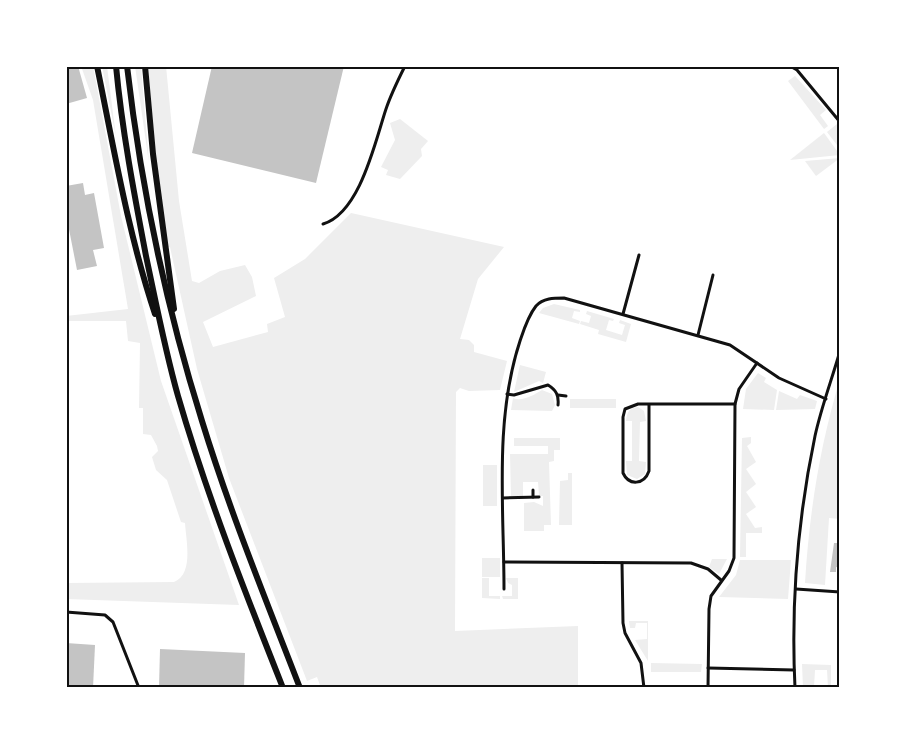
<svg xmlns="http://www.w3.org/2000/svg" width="906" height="754" font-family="Karla,sans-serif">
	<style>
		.green { fill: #eee }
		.building { fill: #c4c4c4 }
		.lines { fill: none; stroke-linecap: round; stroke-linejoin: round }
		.minor { stroke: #111; stroke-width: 3 }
		.motorway { stroke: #111; stroke-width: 6 }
		.neatline { fill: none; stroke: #111; stroke-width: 2 }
	</style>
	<rect width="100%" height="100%" fill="#fff"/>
	<!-- green -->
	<g class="green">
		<path d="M81,66H93L121,216L161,381L239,605L66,599V583L174,582C194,574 186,540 185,523L181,522L167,480L156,470L152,457L158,451L157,446L151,435L143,434V408H139L140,343L128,341L126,321H66V316L128,309L93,100Z"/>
		<polygon points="102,66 107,66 116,137"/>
		<polygon points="135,66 141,66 149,163"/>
		<polygon points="148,66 166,66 179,201 192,281 199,283 220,271 245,265 252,277 256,296 203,322 213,347 268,332 267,324 285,317 274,278 305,259 351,213 504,247 478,279 460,339 469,340 474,345 474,352 507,361 500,390 469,391 460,388 456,392 455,631 578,626 578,688 321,688 317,677 307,681 229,478 197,369 170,247 168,247 157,172"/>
		<polygon points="795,76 826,110 820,115 828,126 824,129 788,81"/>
		<polygon points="400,119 428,141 421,149 422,156 400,179 386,175 388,170 381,167 395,140 390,123"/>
		<polygon points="837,124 840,127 840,149 827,132"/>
		<polygon points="824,133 840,155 790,160"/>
		<polygon points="840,158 816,176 805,161"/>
		<polygon points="554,304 580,310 580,312 574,311 572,318 580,321 579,324 539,313 543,308"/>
		<polygon points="587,311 614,319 613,321 609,320 606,330 622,335 625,325 619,323 620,320 631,324 626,342 598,334 599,330 580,324 581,321 589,323 591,316 586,314"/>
		<polygon points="520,365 546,372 543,383 539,381 514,392"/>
		<polygon points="758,373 766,378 764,382 777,390 774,410 743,409 746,389"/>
		<path d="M840,379V519L829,518L825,585L805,583C809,514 820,445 840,379Z"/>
		<path d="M542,390L552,394L555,405L552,411L511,410L513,398C522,402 534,395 542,390Z"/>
		<polygon points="779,391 797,399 800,395 817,401 815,409 776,410"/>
		<rect x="570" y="399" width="46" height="9"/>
		<path d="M638,407L644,411L646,421L640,422L639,461L646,462L645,474L637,479L627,475L626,461H632V421H626C627,412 629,408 638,407Z"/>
		<polygon points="751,437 751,443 747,446 756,462 746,469 756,484 746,492 756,507 746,514 755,528 762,527 762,533 746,533 746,557 740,557 742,438"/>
		<polygon points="514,438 560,438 560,450 554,450 554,461 549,462 551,525 544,525 544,531 524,531 524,503 534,502 543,506 543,496 539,496 538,482 523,482 523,496 511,496 510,454 548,454 548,446 514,446"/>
		<rect x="483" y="465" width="14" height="41"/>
		<polygon points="568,473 572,473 572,525 559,525 560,481 568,480"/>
		<rect x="482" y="558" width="18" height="19"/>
		<polygon points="712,559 727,559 719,574 709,567"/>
		<polygon points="740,560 791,560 788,599 719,597 736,575"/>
		<polygon points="482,578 489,578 489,596 500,596 500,599 482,598"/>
		<polygon points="506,578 518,578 518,599 503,599 502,596 512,596 512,585 508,583"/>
		<polygon points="629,621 648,621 648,661 635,640 647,639 647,623 636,623 635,628 630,628"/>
		<polygon points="651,663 702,664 701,672 651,672"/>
		<polygon points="802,664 831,665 831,688 828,688 827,670 815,670 814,687 803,688"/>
	</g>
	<!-- building -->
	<g class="building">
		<polygon points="66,66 78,66 87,98 66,104"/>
		<polygon points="212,66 344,66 316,183 192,153"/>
		<polygon points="83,183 85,195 94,193 104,248 93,250 97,266 77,270 66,214 66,186"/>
		<polygon points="834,543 840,543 840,568 836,567 836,572 830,572"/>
		<polygon points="66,643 95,645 93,688 66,688"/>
		<polygon points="160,649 245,653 244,688 159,688"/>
	</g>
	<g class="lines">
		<!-- minor -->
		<g class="minor">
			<polyline points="790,66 797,70 840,122"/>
			<path d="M323,224C360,213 375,142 386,109C391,94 398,80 405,66"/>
			<polyline points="623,314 639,255"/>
			<polyline points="698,335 713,275"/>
			<path d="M507,394L514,395L548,385C556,390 559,395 558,405"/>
			<polyline points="558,395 566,396"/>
			<path d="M649,404V471C644,485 629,486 623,473V417L625,409L638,404H735"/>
			<polyline points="533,490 533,497"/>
			<polyline points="503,498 539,497"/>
			<polyline points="504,562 691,563 708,569 721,580"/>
			<polyline points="622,563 623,623 625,633 641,663 644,688"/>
			<path d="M504,589C504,507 494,420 520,341C524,329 528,316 536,306C543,298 554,298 564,298L730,345L779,378L826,399"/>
			<polyline points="796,589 840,592"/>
			<polyline points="66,612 105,615 113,622 139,688"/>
			<polyline points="708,668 794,670"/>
			<polyline points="708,688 709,609 711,596 729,571 734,558 735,404 739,389 757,363"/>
			<path d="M795,688C791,605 798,517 815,436C821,408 832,379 840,351"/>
		</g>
		<!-- motorway -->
		<g class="motorway">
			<path d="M97,66C114,149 128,233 155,314"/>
			<path d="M116,66C122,130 134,193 146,256C156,303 165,350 178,396C207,496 245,592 283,688"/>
			<path d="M127,66C141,187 166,306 202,421C230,512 266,600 300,688"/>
			<polyline points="145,66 153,154 174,309"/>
		</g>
	</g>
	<!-- border -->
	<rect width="906" height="754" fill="none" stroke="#ffffff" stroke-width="135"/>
	<rect x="68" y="68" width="770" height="618" class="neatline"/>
</svg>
